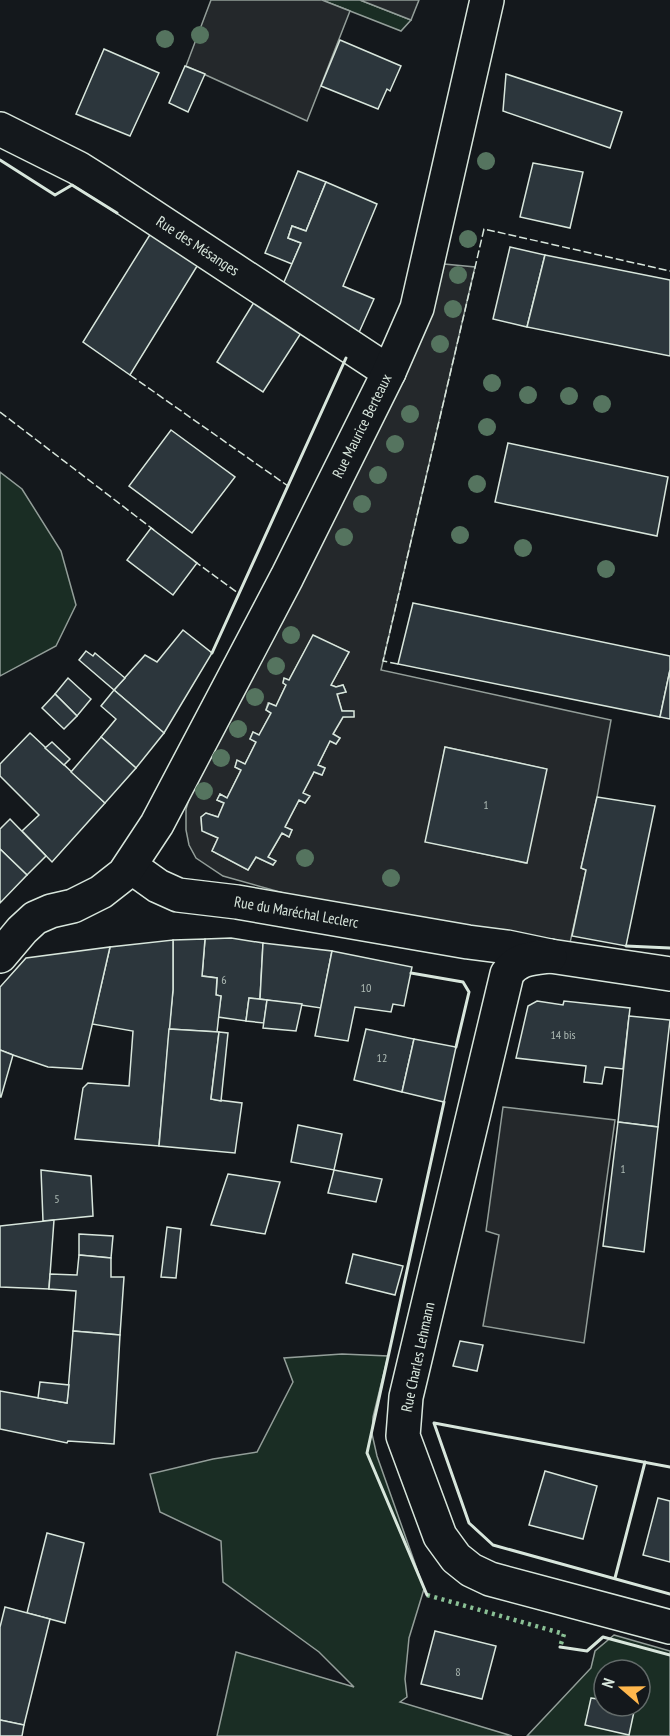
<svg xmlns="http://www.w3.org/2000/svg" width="670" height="1736" font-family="'PT Sans Narrow',sans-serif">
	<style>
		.green { fill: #1a2d24; stroke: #939e99; stroke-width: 1.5; fill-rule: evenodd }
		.parking { fill: #24282b; stroke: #939e99; stroke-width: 1.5; fill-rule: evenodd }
		.building { fill: #2c363c; stroke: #d8e6dc; stroke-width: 1.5 }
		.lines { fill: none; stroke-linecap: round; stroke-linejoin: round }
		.minor-casing { stroke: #d8e6dc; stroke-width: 36 }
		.minor { stroke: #14181c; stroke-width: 33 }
		.hedge { stroke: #8ac095; stroke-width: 4.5; stroke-dasharray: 3 4.5; stroke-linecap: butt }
		.fence { stroke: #d8e6dc; stroke-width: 1.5; stroke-dasharray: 8 3; stroke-linecap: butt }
		.wall { stroke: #d8e6dc; stroke-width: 3 }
		.tree { fill: #55745f }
		.labels { text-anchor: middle; stroke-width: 4.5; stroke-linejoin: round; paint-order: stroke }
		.number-label { font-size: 12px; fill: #adbab4 }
		.street-label { font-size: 15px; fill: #d8e6dc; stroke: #14181c }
	</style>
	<rect width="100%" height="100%" fill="#14181c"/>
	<!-- green -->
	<g class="green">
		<polygon points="322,0 360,0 411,20 401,31"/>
		<polygon points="0,472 22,489 61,551 76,605 56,646 0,676"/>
		<polygon points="342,1354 388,1356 373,1417 372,1434 377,1456 424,1589 409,1638 405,1679 407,1697 400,1702 512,1736 217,1736 236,1652 354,1687 319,1652 223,1582 221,1541 160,1512 150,1474 213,1459 257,1452 293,1382 284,1358"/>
		<path d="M614,1635L670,1651V1736H527L591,1668L595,1651ZM604,1670H640V1706H604Z"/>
	</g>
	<!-- parking -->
	<g class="parking">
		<polygon points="211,0 322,0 350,11 307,121 186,66"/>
		<polygon points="360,0 419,0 411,20"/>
		<path d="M444,264L475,267L381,670L611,720L597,797L581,868L586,870L570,943L305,899L223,876L196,858L189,845L186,830V809L190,796ZM313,636L349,652L331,685L336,687L343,685L346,692L337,694L342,711H352L354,716L343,717L333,734L340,738L336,744L330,741L318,765L325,768L322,775L314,772L303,793L309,797L305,803L299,800L285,827L292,830L289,837L282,833L268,857L275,861L273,865L256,857L248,870L212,851L218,838L202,830L201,817L206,813L218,817L224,803L217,800L220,794L227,798L241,770L235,767L237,761L245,764L256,742L250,739L253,732L259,735L271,713L266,710L268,703L276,706L286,685L283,683L284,679L289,680ZM445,747L546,769L526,863L428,842Z"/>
		<polygon points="503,1107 615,1120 584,1343 483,1326 499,1235 486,1231"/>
	</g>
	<!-- building -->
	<g class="building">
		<polygon points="340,40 401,66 390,91 387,89 378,109 321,86"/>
		<polygon points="104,49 159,73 130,136 76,114"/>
		<polygon points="185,66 205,74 188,112 169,103"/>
		<polygon points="506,74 622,112 610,148 503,111"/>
		<polygon points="533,163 583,172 570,228 520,217"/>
		<polygon points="298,171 326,182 306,231 292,226 288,238 301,243 292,264 265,253"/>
		<polygon points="326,182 377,204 343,286 374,299 357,337 281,289 301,243 288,238 292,226 306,231"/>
		<polygon points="151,233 199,263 130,375 83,342"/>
		<polygon points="510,247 545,255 527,327 493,319"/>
		<polygon points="545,255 670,280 670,356 527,327"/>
		<polygon points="256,299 303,330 263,392 217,362"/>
		<polygon points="171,430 235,477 192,533 129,486"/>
		<polygon points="508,443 668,477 657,536 495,502"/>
		<polygon points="151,528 197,563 173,595 127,560"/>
		<polygon points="413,603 670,656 670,670 660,717 398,664"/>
		<polygon points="183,630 212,653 164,733 114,690 145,655 157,662"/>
		<polygon points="313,635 349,652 331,685 336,687 343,685 346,692 337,694 342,711 354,711 354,717 343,717 333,734 340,738 336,744 330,741 318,765 325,768 322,775 314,772 303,793 310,796 305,803 299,800 285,827 292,830 289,837 282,833 268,857 276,861 273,865 256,857 248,870 212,851 218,838 202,831 201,817 206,813 218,817 224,803 217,800 220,794 227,798 241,770 235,767 237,760 245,764 256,742 250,739 253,732 259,735 271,713 266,710 269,703 276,706 286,685 283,683 284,678 289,680"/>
		<polygon points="86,651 93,656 95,653 125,678 114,690 79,660"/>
		<polygon points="670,670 670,719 660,717"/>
		<polygon points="68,678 91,699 77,716 55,694"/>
		<polygon points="114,690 164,733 136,768 101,737 116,719 101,706"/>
		<polygon points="55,694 77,716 64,729 42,708"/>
		<polygon points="30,733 105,803 52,862 22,831 39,815 0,776 0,764"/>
		<polygon points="101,737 136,768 105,803 71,772"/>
		<polygon points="52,742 70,759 64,765 45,748"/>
		<polygon points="445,747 547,769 527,863 425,842"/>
		<polygon points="597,797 655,806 626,946 572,936 586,870 581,868"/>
		<polygon points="10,819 46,856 27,875 0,849 0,829"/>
		<polygon points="0,849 27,875 0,903"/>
		<polygon points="231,938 263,943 260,999 249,998 246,1021 218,1017 221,996 216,995 217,978 202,976 205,939"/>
		<polygon points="205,939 202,976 217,978 216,995 221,996 217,1032 169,1029 173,990 173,940"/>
		<polygon points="173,940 173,990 159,1146 75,1139 83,1088 88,1083 129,1086 133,1031 92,1024 110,947"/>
		<polygon points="263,943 332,951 321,1008 260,999"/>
		<polygon points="110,947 82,1069 48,1067 13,1055 0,1050 0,987 26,958"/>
		<polygon points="332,951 412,967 404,1006 393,1004 391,1012 355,1007 348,1041 315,1036"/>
		<polygon points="249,998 267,1000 264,1023 246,1021"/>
		<polygon points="267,1000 302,1004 296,1031 263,1028"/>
		<polygon points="537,1001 563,1005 564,1001 630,1008 623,1069 605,1067 602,1084 584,1082 586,1066 516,1058 528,1006"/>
		<polygon points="629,1016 670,1020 658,1127 618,1122"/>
		<polygon points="169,1029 219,1032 211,1099 242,1103 235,1153 159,1146"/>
		<polygon points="366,1029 414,1039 402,1092 354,1080"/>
		<polygon points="219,1032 228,1033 221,1101 211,1099"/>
		<polygon points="414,1039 456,1047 444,1102 402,1092"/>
		<polygon points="0,1050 13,1055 1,1097 0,1097"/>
		<polygon points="618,1122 658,1127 644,1252 603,1246"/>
		<polygon points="298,1125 342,1134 334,1170 291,1162"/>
		<polygon points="41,1170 91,1176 93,1216 43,1221"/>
		<polygon points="334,1170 382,1179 376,1202 328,1193"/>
		<polygon points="228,1174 280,1182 265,1234 211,1225"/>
		<polygon points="54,1220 49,1289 0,1287 0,1226"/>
		<polygon points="167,1227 181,1229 176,1278 161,1277"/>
		<polygon points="79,1234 113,1236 111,1258 79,1255"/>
		<polygon points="353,1254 403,1266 395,1295 346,1283"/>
		<polygon points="79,1255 111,1258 111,1277 124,1277 120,1335 73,1331 76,1291 49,1289 50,1274 77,1275"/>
		<polygon points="73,1331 120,1335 114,1444 68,1441 67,1443 0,1429 0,1391 67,1403"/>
		<polygon points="460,1341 483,1345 477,1371 453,1366"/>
		<polygon points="40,1382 69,1385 67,1403 38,1398"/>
		<polygon points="545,1471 597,1486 583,1539 529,1525"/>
		<polygon points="658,1498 670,1501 670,1562 643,1555"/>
		<polygon points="47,1533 84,1543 65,1623 27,1613"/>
		<polygon points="5,1607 50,1619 24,1725 0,1720 0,1627"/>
		<polygon points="435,1631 496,1646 482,1699 421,1684"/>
		<polygon points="591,1698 604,1700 604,1706 635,1707 629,1735 585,1725"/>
		<polygon points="0,1720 24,1725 22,1736 0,1736"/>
	</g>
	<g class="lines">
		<!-- minor casing -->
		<g class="minor-casing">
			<g id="minor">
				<path id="s1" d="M0,129L78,168L105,185L389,372"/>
				<path id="s2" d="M130,866L158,886L178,895L237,902L468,942L507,947L550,956L670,974"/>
				<path id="s3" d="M0,956L22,930L35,918L51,911L73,906L101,892L124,874L157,824L287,577L389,372L417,308L487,0"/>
				<path d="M550,956C533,958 517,958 507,974L406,1397L403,1436L440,1536L456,1558L471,1570L490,1579L670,1627"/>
			</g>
		</g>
		<!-- minor -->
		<use href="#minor" class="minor"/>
		<!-- hedge -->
		<polyline class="hedge" points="427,1595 564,1634 560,1647"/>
		<!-- fence -->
		<g class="fence">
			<polyline points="130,375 288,486"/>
			<polyline points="0,412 154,530"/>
			<polyline points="194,561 238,593"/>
			<polyline points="398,664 383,661 484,229 670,271"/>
		</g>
		<!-- wall -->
		<g class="wall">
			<polyline points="0,160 55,195 72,185 117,213"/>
			<polyline points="212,653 346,358"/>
			<polyline points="626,946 670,948"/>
			<polyline points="411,973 463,982 469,992 456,1047"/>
			<polyline points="670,1467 434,1423 469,1523 493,1545 670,1594"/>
			<polyline points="615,1578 645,1462"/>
			<polyline points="427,1595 367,1453 444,1102"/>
			<polyline points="560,1647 587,1651 603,1637 670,1655"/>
		</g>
	</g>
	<!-- trees -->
	<g class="tree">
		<circle cx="200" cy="35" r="9"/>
		<circle cx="165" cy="39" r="9"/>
		<circle cx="486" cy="161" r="9"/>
		<circle cx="468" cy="239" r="9"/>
		<circle cx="458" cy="275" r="9"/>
		<circle cx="453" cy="309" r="9"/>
		<circle cx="440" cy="344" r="9"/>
		<circle cx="492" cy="383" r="9"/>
		<circle cx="528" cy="395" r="9"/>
		<circle cx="569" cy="396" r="9"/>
		<circle cx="602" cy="404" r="9"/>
		<circle cx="410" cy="414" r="9"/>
		<circle cx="487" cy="427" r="9"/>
		<circle cx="395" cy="444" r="9"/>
		<circle cx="378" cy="475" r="9"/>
		<circle cx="477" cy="484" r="9"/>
		<circle cx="362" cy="504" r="9"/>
		<circle cx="460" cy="535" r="9"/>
		<circle cx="344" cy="537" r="9"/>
		<circle cx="523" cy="548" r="9"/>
		<circle cx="606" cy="569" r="9"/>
		<circle cx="291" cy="635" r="9"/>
		<circle cx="276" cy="666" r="9"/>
		<circle cx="255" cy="697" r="9"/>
		<circle cx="238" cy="729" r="9"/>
		<circle cx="221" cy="758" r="9"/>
		<circle cx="204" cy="791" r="9"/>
		<circle cx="305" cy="858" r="9"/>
		<circle cx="391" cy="878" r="9"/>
	</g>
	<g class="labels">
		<!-- number labels -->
		<g class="number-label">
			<text x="486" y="809">1</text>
			<text x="224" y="984">6</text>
			<text x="366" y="992">10</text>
			<text x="563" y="1039">14 bis</text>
			<text x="382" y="1062">12</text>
			<text x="623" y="1173">1</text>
			<text x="57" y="1203">5</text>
			<text x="458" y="1676">8</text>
		</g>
		<!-- street labels -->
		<g class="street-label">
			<text dy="5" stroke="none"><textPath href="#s1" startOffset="230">Rue des Mésanges</textPath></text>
			<text dy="5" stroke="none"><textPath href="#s3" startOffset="660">Rue Maurice Berteaux</textPath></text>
			<text dy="5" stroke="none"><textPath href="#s2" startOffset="176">Rue du Maréchal Leclerc</textPath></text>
			<text transform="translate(418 1357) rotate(-78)" y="5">Rue Charles Lehmann</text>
		</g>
	</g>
	<!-- north arrow -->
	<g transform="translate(622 1688) rotate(290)"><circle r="28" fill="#14181c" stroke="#626a69" stroke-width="1.5"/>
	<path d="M0-4.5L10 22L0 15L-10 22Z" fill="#ffb74d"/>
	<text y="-9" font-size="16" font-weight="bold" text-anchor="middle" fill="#d8e6dc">N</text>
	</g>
</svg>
